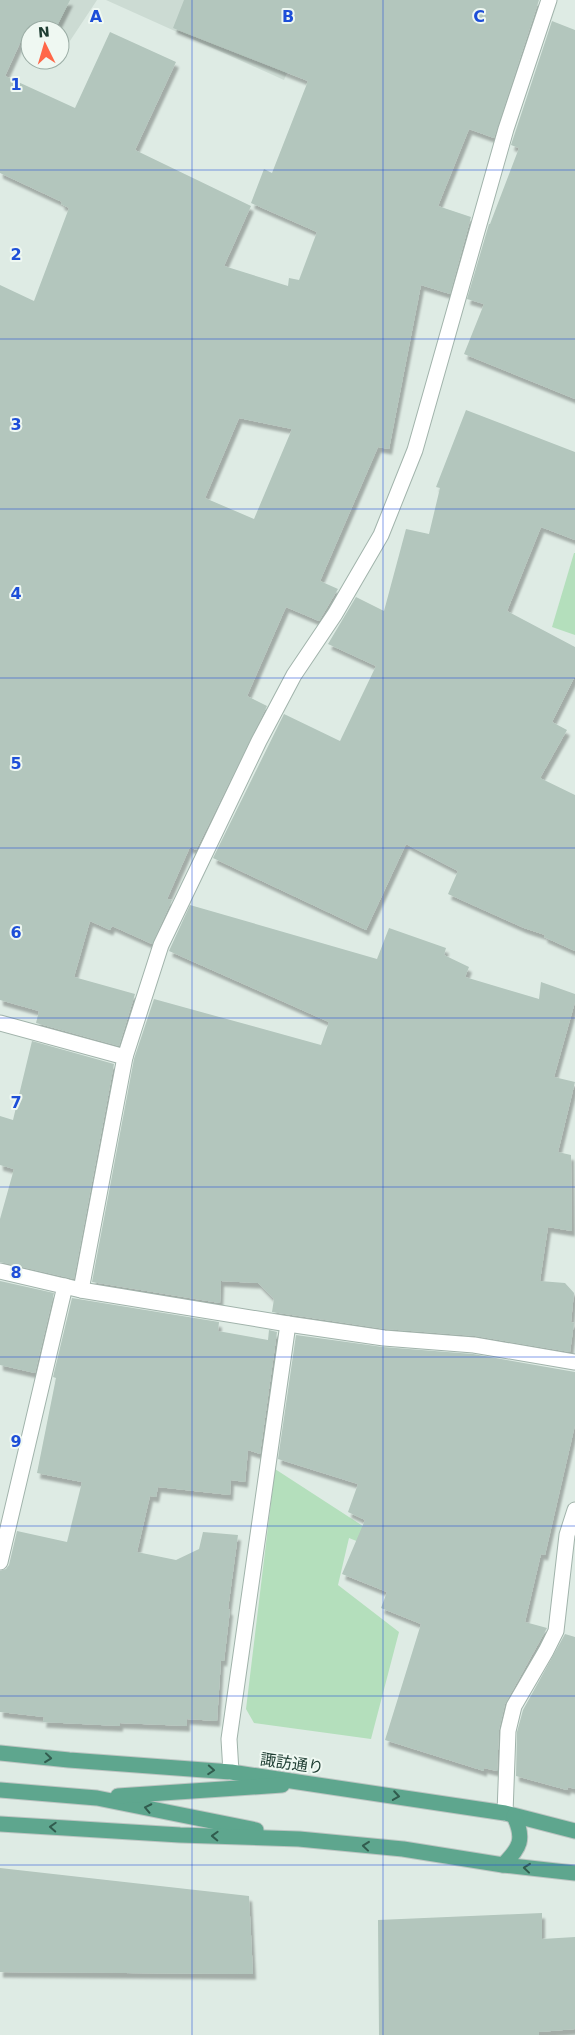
<svg xmlns="http://www.w3.org/2000/svg" width="575" height="2035" font-family="'DejaVu Sans','Noto Sans JP',sans-serif">
	<style>
		.built { fill: #ccdbd3 }
		.green { fill: #b4dfbc }
		.building { fill: #b3c6bd; fill-rule: evenodd; filter: url(#shadow) }
		.lines { fill: none; stroke-linecap: round; stroke-linejoin: round }
		.minor-casing { stroke: #a1b3ab; stroke-width: 17 }
		.major-casing { stroke: #bcc5c2; stroke-width: 17 }
		.minor { stroke: #fff; stroke-width: 15 }
		.major { stroke: #5ea68e; stroke-width: 15 }
		.oneway { stroke: #315c4e }
		.grid { fill: none; stroke: #1d4ed8; stroke-width: 1; stroke-opacity: 0.55 }
		.labels { text-anchor: middle; stroke-width: 4; stroke-linejoin: round; paint-order: stroke }
		.street-label { font-size: 16px; fill: #1e3d32; stroke: #eff8f2 }
		.grid-label { font-size: 16px; text-anchor: middle; font-weight: bold; fill: #1d4ed8; stroke: #eff8f2; stroke-width: 4; stroke-linejoin: round; paint-order: stroke }
	</style>
	<defs>
		<filter id="shadow"><feDropShadow dx="3" dy="5.5" stdDeviation="1" flood-color="#0004"/></filter>
	</defs>
	<rect width="100%" height="100%" fill="#deebe4"/>
	<!-- built -->
	<g class="built">
		<polygon points="0,0 97,0 60,56 60,30 30,30 30,49 0,36"/>
		<polygon points="106,0 317,0 284,80"/>
	</g>
	<!-- green -->
	<g class="green">
		<polygon points="574,553 575,553 575,635 552,627"/>
		<polygon points="275,1469 386,1541 379,1550 349,1538 338,1585 399,1632 371,1739 254,1723 246,1709"/>
	</g>
	<!-- building -->
	<g class="building">
		<path d="M0,0H70L55,30H26L5,76L75,108L110,32L176,62L135,150L251,206L224,266L288,286L289,278L299,280L317,232L251,203L264,169L272,173L308,81L173,28L184,0H539L494,138L469,129L438,206L471,217L450,294L421,285L389,449L378,447L320,581L338,589L319,621L286,607L247,696L267,706L196,850L190,847L167,899L172,900L152,944L112,926L110,930L90,921L74,977L135,994L119,1046L36,1023L39,1011L0,1000V285L34,301L69,208L61,204L62,202L0,173ZM239,418L292,429L254,519L205,498Z"/>
		<polygon points="552,21 575,30 575,399 464,354 484,304 467,299 489,224 490,224 519,148 511,145"/>
		<polygon points="466,410 575,452 575,540 541,527 507,611 575,647 575,676 552,722 567,730 540,778 575,795 575,951 544,937 545,935 524,928 448,894 458,871 406,844 366,930 213,858 284,714 340,741 376,666 328,644 356,597 384,611 406,529 429,534 440,488 436,487"/>
		<polygon points="190,905 377,959 389,928 446,948 444,955 469,967 465,977 539,999 541,982 575,994 575,1002 554,1077 575,1082 558,1152 571,1155 572,1231 548,1227 540,1281 565,1283 574,1293 571,1322 574,1323 570,1352 475,1336 385,1329 272,1312 274,1299 258,1283 221,1281 220,1303 92,1282 134,1059 154,999 321,1045 329,1022 169,951"/>
		<polygon points="32,1041 114,1064 74,1279 0,1262 0,1219 14,1169 0,1165 0,1116 13,1120"/>
		<polygon points="0,1281 54,1293 35,1373 0,1365"/>
		<polygon points="72,1298 219,1322 218,1331 268,1340 269,1330 277,1332 260,1454 248,1450 245,1482 231,1480 230,1495 158,1487 156,1497 150,1496 137,1552 176,1560 199,1549 203,1532 238,1535 228,1609 230,1610 224,1661 221,1660 217,1721 187,1719 187,1726 120,1723 120,1726 43,1722 44,1717 0,1712 0,1571 6,1569 9,1565 17,1531 67,1542 82,1482 37,1473 56,1378 53,1377"/>
		<polygon points="296,1335 383,1347 473,1354 575,1372 575,1425 545,1555 541,1554 525,1622 547,1628 505,1704 499,1730 497,1771 484,1768 484,1771 385,1740 421,1624 381,1608 387,1592 342,1574 365,1520 348,1512 358,1484 278,1459"/>
		<polygon points="565,1634 575,1637 575,1789 568,1787 567,1790 516,1776 517,1732 523,1710"/>
		<polygon points="0,1868 249,1896 253,1974 0,1972"/>
		<polygon points="542,1913 542,1939 575,1937 575,2029 539,2032 539,2035 379,2035 378,1920"/>
	</g>
	<g class="lines">
		<!-- minor casing -->
		<g class="minor-casing">
			<g id="minor">
				<polyline points="0,1023 125,1057"/>
				<polyline points="0,1271 81,1290 288,1324 384,1338 474,1345 575,1362"/>
				<polyline points="81,1290 125,1057 161,945 259,741 294,675 335,614 381,535 415,450 506,129 549,0"/>
				<polyline points="0,1562 65,1286"/>
				<polyline points="231,1772 229,1739 288,1324"/>
				<polyline points="505,1813 508,1731 514,1706 546,1651 556,1631 567,1535 575,1510"/>
			</g>
		</g>
		<!-- major casing -->
		<g class="major-casing">
			<g id="major">
				<polyline points="0,1753 69,1760 231,1772 505,1813 575,1831"/>
				<polyline points="0,1790 97,1798 256,1830"/>
				<polyline points="118,1796 282,1785"/>
				<polyline points="0,1824 180,1835 299,1839 403,1849 503,1865 575,1873"/>
				<path d="M503,1865C520,1848 525,1839 514,1816"/>
			</g>
		</g>
		<!-- minor -->
		<use href="#minor" class="minor"/>
		<!-- major -->
		<use href="#major" class="major"/>
	</g>
	<!-- one-way arrows -->
	<defs><path id="oneway-chevron" d="M-2-3.5L2.5 0L-2 3.5" fill="none" stroke-width="1.6" stroke-linecap="round" stroke-linejoin="round" transform="scale(1.25)"/></defs>
	<g class="oneway">
		<use href="#oneway-chevron" transform="translate(48 1758) rotate(6)"/>
		<use href="#oneway-chevron" transform="translate(211 1770) rotate(4)"/>
		<use href="#oneway-chevron" transform="translate(396 1796) rotate(9)"/>
		<use href="#oneway-chevron" transform="translate(148 1808) rotate(-168)"/>
		<use href="#oneway-chevron" transform="translate(53 1827) rotate(-177)"/>
		<use href="#oneway-chevron" transform="translate(215 1836) rotate(-178)"/>
		<use href="#oneway-chevron" transform="translate(366 1846) rotate(-174)"/>
		<use href="#oneway-chevron" transform="translate(527 1868) rotate(-174)"/>
	</g>
	<!-- grid -->
	<path class="grid" d="M192,0V2035M383,0V2035M0,170H575M0,339H575M0,509H575M0,678H575M0,848H575M0,1018H575M0,1187H575M0,1357H575M0,1526H575M0,1696H575M0,1865H575"/>
	<g class="labels">
		<!-- street labels -->
		<g class="street-label">
			<text transform="translate(292 1763) rotate(8)" y="6">諏訪通り</text>
		</g>
	</g>
	<g class="grid-label">
		<text x="96" y="22">A</text>
		<text x="288" y="22">B</text>
		<text x="479" y="22">C</text>
		<text x="16" y="90">1</text>
		<text x="16" y="260">2</text>
		<text x="16" y="430">3</text>
		<text x="16" y="599">4</text>
		<text x="16" y="769">5</text>
		<text x="16" y="938">6</text>
		<text x="16" y="1108">7</text>
		<text x="16" y="1278">8</text>
		<text x="16" y="1447">9</text>
	</g>
	<!-- north arrow -->
	<g transform="translate(45 45) rotate(355)"><circle r="24" fill="#eff8f2" stroke="#9bada5"/>
	<path d="M0-4L9 19L0 12L-9 19Z" fill="#ff6748"/>
	<text y="-8" font-size="14" font-weight="bold" text-anchor="middle" fill="#1e3d32">N</text>
	</g>
</svg>
